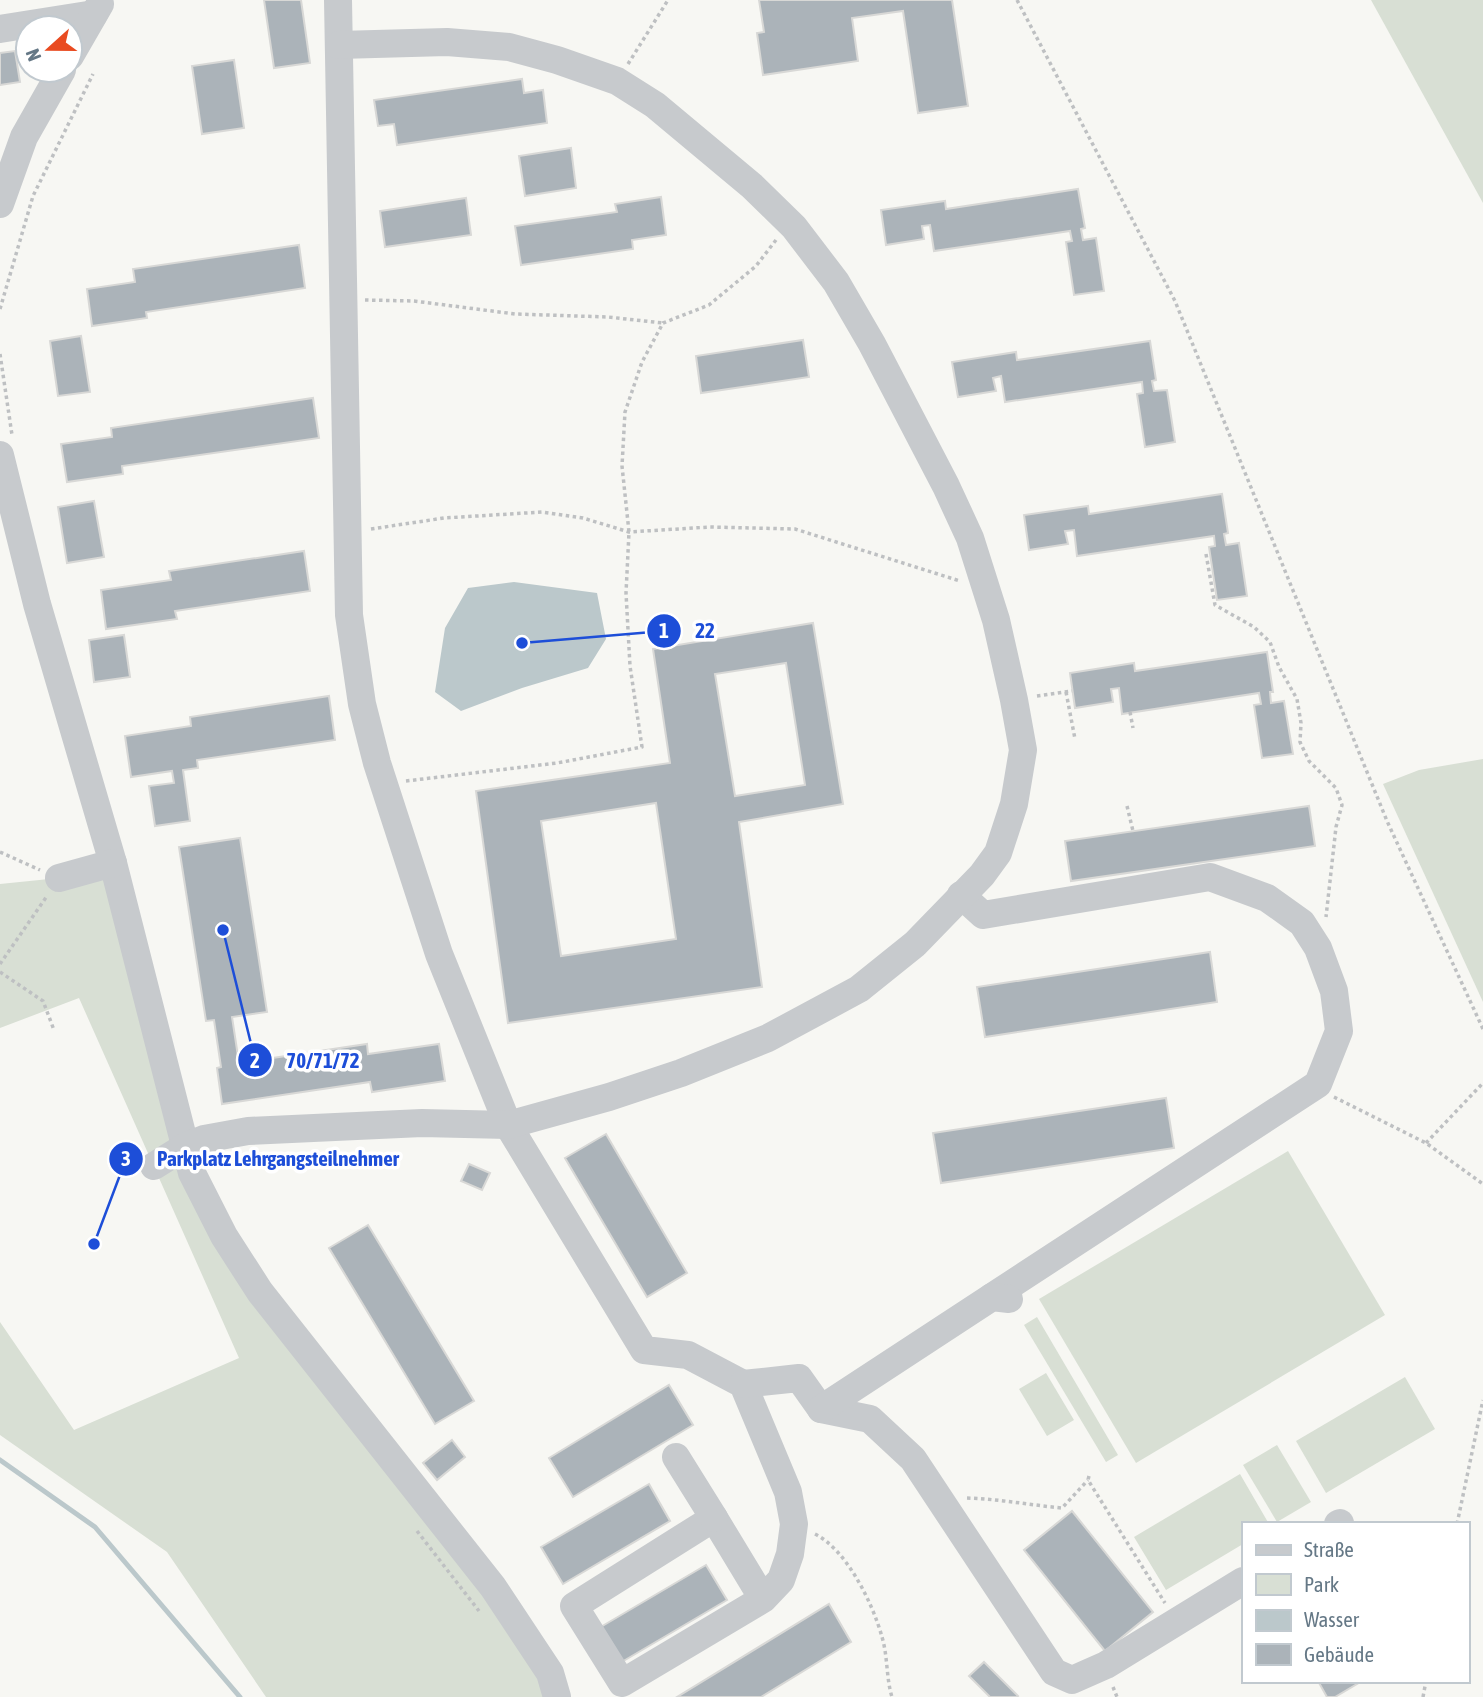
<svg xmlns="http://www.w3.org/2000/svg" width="1483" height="1697" font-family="'Asap Condensed',sans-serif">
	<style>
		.green { fill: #d8dfd4 }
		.water { fill: #bbc8cb }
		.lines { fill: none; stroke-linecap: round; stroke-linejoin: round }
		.stream { stroke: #bbc8cb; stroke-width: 5 }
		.building { fill: #abb3b9; stroke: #d8d8d6; stroke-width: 2; fill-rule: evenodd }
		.path { stroke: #bec0c2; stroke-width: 3.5; stroke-dasharray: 3.5 3.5; stroke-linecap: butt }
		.minor { stroke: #c7cacd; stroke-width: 28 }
		.leader { fill: none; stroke: #1d4ed8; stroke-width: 2.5 }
		.callout-dot { fill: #1d4ed8; stroke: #fff; stroke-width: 2.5 }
		.mark-label { font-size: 21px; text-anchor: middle; font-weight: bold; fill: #fff }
		.callout-label { font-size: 21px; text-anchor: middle; font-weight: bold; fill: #1d4ed8; stroke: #fff; stroke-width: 7; stroke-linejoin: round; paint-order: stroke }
	</style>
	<rect width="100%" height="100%" fill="#f7f7f3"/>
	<!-- green -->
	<g class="green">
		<polygon points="1371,0 1483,0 1483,203"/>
		<polygon points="1483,759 1483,1002 1383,784 1419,770"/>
		<polygon points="113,863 192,1173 557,1697 266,1697 167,1552 0,1435 0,1322 74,1430 239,1358 79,998 0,1028 0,884 59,878"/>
		<polygon points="1288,1151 1385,1315 1136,1463 1039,1299"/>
		<polygon points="1037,1317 1118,1455 1106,1462 1024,1325"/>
		<polygon points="1046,1373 1074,1420 1047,1436 1019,1389"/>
		<polygon points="1405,1377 1435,1429 1326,1493 1296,1441"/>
		<polygon points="1277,1445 1311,1502 1277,1522 1243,1465"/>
		<polygon points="1240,1474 1269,1524 1243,1524 1243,1544 1166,1590 1134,1537"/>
	</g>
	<!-- water -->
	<polygon class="water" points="514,582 597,593 606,639 588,668 522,688 461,711 435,692 445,628 468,588"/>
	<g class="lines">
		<!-- stream -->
		<polyline class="stream" points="0,1460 95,1527 240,1697"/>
	</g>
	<!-- building -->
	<g class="building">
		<polygon points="264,0 301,0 310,63 274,68"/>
		<polygon points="759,0 952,0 968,106 918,113 903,11 852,18 858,61 763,75 757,33 764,32"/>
		<polygon points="15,51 20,82 0,85 0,53"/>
		<polygon points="234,60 244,128 202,134 192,66"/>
		<polygon points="522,79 524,93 543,90 547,123 397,145 394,124 378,126 374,100"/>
		<polygon points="571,148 576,188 525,196 519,156"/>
		<polygon points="1078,189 1085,228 1081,229 1083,240 1096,238 1104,291 1074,295 1066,242 1072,241 1070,231 934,251 930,225 922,226 924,239 886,245 881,210 945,201 946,209"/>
		<polygon points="661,197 666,235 632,240 633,249 521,265 515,226 617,212 615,204"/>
		<polygon points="466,198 471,235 385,247 380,211"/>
		<polygon points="299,245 305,288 146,312 147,318 92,326 87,289 135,282 133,269"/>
		<polygon points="81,336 90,392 58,396 50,341"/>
		<polygon points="803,340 809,377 701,393 696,356"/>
		<polygon points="1150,341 1156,380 1152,381 1154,391 1167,390 1175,442 1145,447 1137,394 1143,393 1142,382 1005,402 1001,376 993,378 996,391 958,397 952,362 1016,352 1017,360"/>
		<polygon points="313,398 319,438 122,466 123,474 67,482 61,444 112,437 111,428"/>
		<polygon points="1222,494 1228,533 1224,534 1226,545 1239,543 1247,596 1217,600 1209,547 1215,546 1214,536 1077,556 1074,530 1065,531 1068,544 1029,550 1024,515 1088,506 1089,514"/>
		<polygon points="94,501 104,557 67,563 58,507"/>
		<polygon points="304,551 310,591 175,611 177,619 106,629 101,590 171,580 169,571"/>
		<path d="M813,623L843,804L739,822L762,987L508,1023L476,791L670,763L653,649ZM786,663L805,785L735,796L715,674ZM656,803L676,939L561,956L541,821Z"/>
		<polygon points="124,635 130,677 94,682 89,640"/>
		<polygon points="1267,652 1273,692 1270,692 1271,703 1284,701 1293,754 1262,758 1254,705 1261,704 1259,693 1122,714 1119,688 1111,689 1113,702 1075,708 1070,673 1134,663 1135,671"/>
		<polygon points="329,696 335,740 197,760 198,768 183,770 190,821 155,826 149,786 174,783 172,771 131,777 125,736 191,726 190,717"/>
		<polygon points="1309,806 1315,846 1071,881 1065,841"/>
		<polygon points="240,838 267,1012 232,1017 239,1063 367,1044 368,1054 439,1044 445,1081 372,1092 370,1082 222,1104 217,1068 221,1067 214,1020 206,1021 179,847"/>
		<polygon points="1210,952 1217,1002 985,1037 977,987"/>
		<polygon points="1166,1098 1174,1148 941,1183 933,1133"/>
		<polygon points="606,1134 687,1273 647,1297 565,1158"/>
		<polygon points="469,1164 490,1173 482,1190 461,1181"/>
		<polygon points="368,1225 474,1401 435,1424 329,1248"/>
		<polygon points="669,1385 693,1425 573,1497 549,1458"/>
		<polygon points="452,1440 465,1457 437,1480 423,1463"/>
		<polygon points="649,1484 670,1521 563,1584 541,1547"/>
		<polygon points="1072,1511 1153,1612 1105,1651 1024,1550"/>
		<polygon points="706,1565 727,1600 620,1663 599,1628"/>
		<polygon points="829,1604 851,1642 761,1697 677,1697"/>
		<polygon points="984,1662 1018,1696 1017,1697 990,1697 969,1676"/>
		<polygon points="1318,1681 1362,1681 1335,1697 1327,1697"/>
	</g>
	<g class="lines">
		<!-- path -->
		<g class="path">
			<polyline points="1017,0 1175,301 1387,821 1483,1029"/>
			<polyline points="628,64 668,0"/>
			<polyline points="365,300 414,301 515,314 608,317 663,323"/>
			<polyline points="0,309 33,196 93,74"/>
			<polyline points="0,354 12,435"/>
			<polyline points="371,529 444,518 542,512 583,518 629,532 710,527 795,529 960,581"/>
			<polyline points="1206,554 1215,605 1254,627 1270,642 1279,667 1297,699 1301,723 1300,742 1309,761 1336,788 1342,805 1336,827 1326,917"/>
			<polyline points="1066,692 1075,739"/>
			<polyline points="1037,696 1072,691"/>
			<polyline points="1130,712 1133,728"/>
			<polyline points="406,781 557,763 642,747 630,666 626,593 629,532 622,466 625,412 642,362 663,323 709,305 756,266 776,240"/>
			<polyline points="1127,806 1133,831"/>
			<polyline points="0,852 40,870"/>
			<polyline points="0,964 47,896"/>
			<polyline points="0,972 43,1001 54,1030"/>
			<polyline points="1334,1097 1426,1143 1483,1184"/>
			<polyline points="1426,1143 1483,1083"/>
			<polyline points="1089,1476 1088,1480 1165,1603"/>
			<path d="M967,1498C999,1499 1030,1505 1062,1508L1088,1480"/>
			<polyline points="1457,1524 1483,1400"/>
			<polyline points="417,1531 479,1611"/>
			<path d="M815,1534C847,1550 873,1604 882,1637C888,1657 886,1678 892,1697"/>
			<polyline points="1113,1687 1117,1697"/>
			<polyline points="1423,1697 1426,1681"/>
		</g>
		<!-- minor -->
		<g class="minor">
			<polyline points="338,0 349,615 362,704 377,763 439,954 508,1125 644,1350 688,1355 743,1384 788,1492 794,1524 790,1554 781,1580 763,1599 622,1683 574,1606 714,1518 763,1599"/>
			<polyline points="0,29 94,14"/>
			<polyline points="70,56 100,4"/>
			<polyline points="0,204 24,137 62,70"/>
			<polyline points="0,455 37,604 113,863 192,1173 224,1236 260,1292 493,1587 550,1673 557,1697"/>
			<polyline points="59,878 113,863"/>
			<polyline points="961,895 983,915 1210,877 1267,898 1302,923 1318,948 1334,991 1339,1031 1318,1084 992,1297"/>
			<polyline points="154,1166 186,1146 204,1139 248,1131 422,1123 508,1125 609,1097 681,1073 768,1038 859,989 915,944 982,875 998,853 1014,804 1023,750 1014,700 996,620 970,538 946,486 872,344 836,282 794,227 752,186 655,105 617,81 557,60 509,47 447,42 339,45"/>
			<polyline points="743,1384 799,1378 821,1409 870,1419 913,1459 1054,1672 1072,1680 1106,1665 1243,1581"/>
			<polyline points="821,1409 992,1297 1009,1299"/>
			<polyline points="676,1457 714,1518"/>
			<polyline points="1338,1524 1340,1523"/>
		</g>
	</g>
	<!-- callouts -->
	<path class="leader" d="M522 643L664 631M223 930L255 1060M94 1244L126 1159"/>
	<g class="callout-dot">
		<circle cx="522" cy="643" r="7"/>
		<circle cx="223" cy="930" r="7"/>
		<circle cx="94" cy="1244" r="7"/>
		<circle cx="664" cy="631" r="18"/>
		<circle cx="255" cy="1060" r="18"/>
		<circle cx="126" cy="1159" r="18"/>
	</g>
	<g class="mark-label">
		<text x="664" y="638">1</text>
		<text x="255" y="1068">2</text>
		<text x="126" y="1166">3</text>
	</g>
	<g class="callout-label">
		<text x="705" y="638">22</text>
		<text x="323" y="1068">70/71/72</text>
		<text x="278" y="1166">Parkplatz Lehrgangsteilnehmer</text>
	</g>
	<!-- legend -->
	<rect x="1242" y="1522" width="228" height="161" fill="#ffffff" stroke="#c1c9cf" stroke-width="2"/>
	<rect x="1256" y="1545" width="35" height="10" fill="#c7cacd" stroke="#c1c9cf" stroke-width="2"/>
	<text x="1304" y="1557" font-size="21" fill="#657886">Straße</text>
	<rect x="1256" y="1574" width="35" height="21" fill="#d8dfd4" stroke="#c1c9cf" stroke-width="2"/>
	<text x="1304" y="1592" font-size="21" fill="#657886">Park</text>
	<rect x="1256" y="1610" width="35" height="21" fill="#bbc8cb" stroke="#c1c9cf" stroke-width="2"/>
	<text x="1304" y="1627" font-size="21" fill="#657886">Wasser</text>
	<rect x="1256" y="1644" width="35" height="21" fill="#abb3b9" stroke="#c1c9cf" stroke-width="2"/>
	<text x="1304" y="1662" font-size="21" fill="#657886">Gebäude</text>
	<!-- north arrow -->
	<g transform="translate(49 49) rotate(249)"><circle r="33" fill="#ffffff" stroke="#c1c9cf" stroke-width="2"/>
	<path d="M0-5L12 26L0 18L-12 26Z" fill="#e94b21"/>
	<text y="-10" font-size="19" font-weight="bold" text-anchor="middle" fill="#657886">N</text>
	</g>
</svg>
